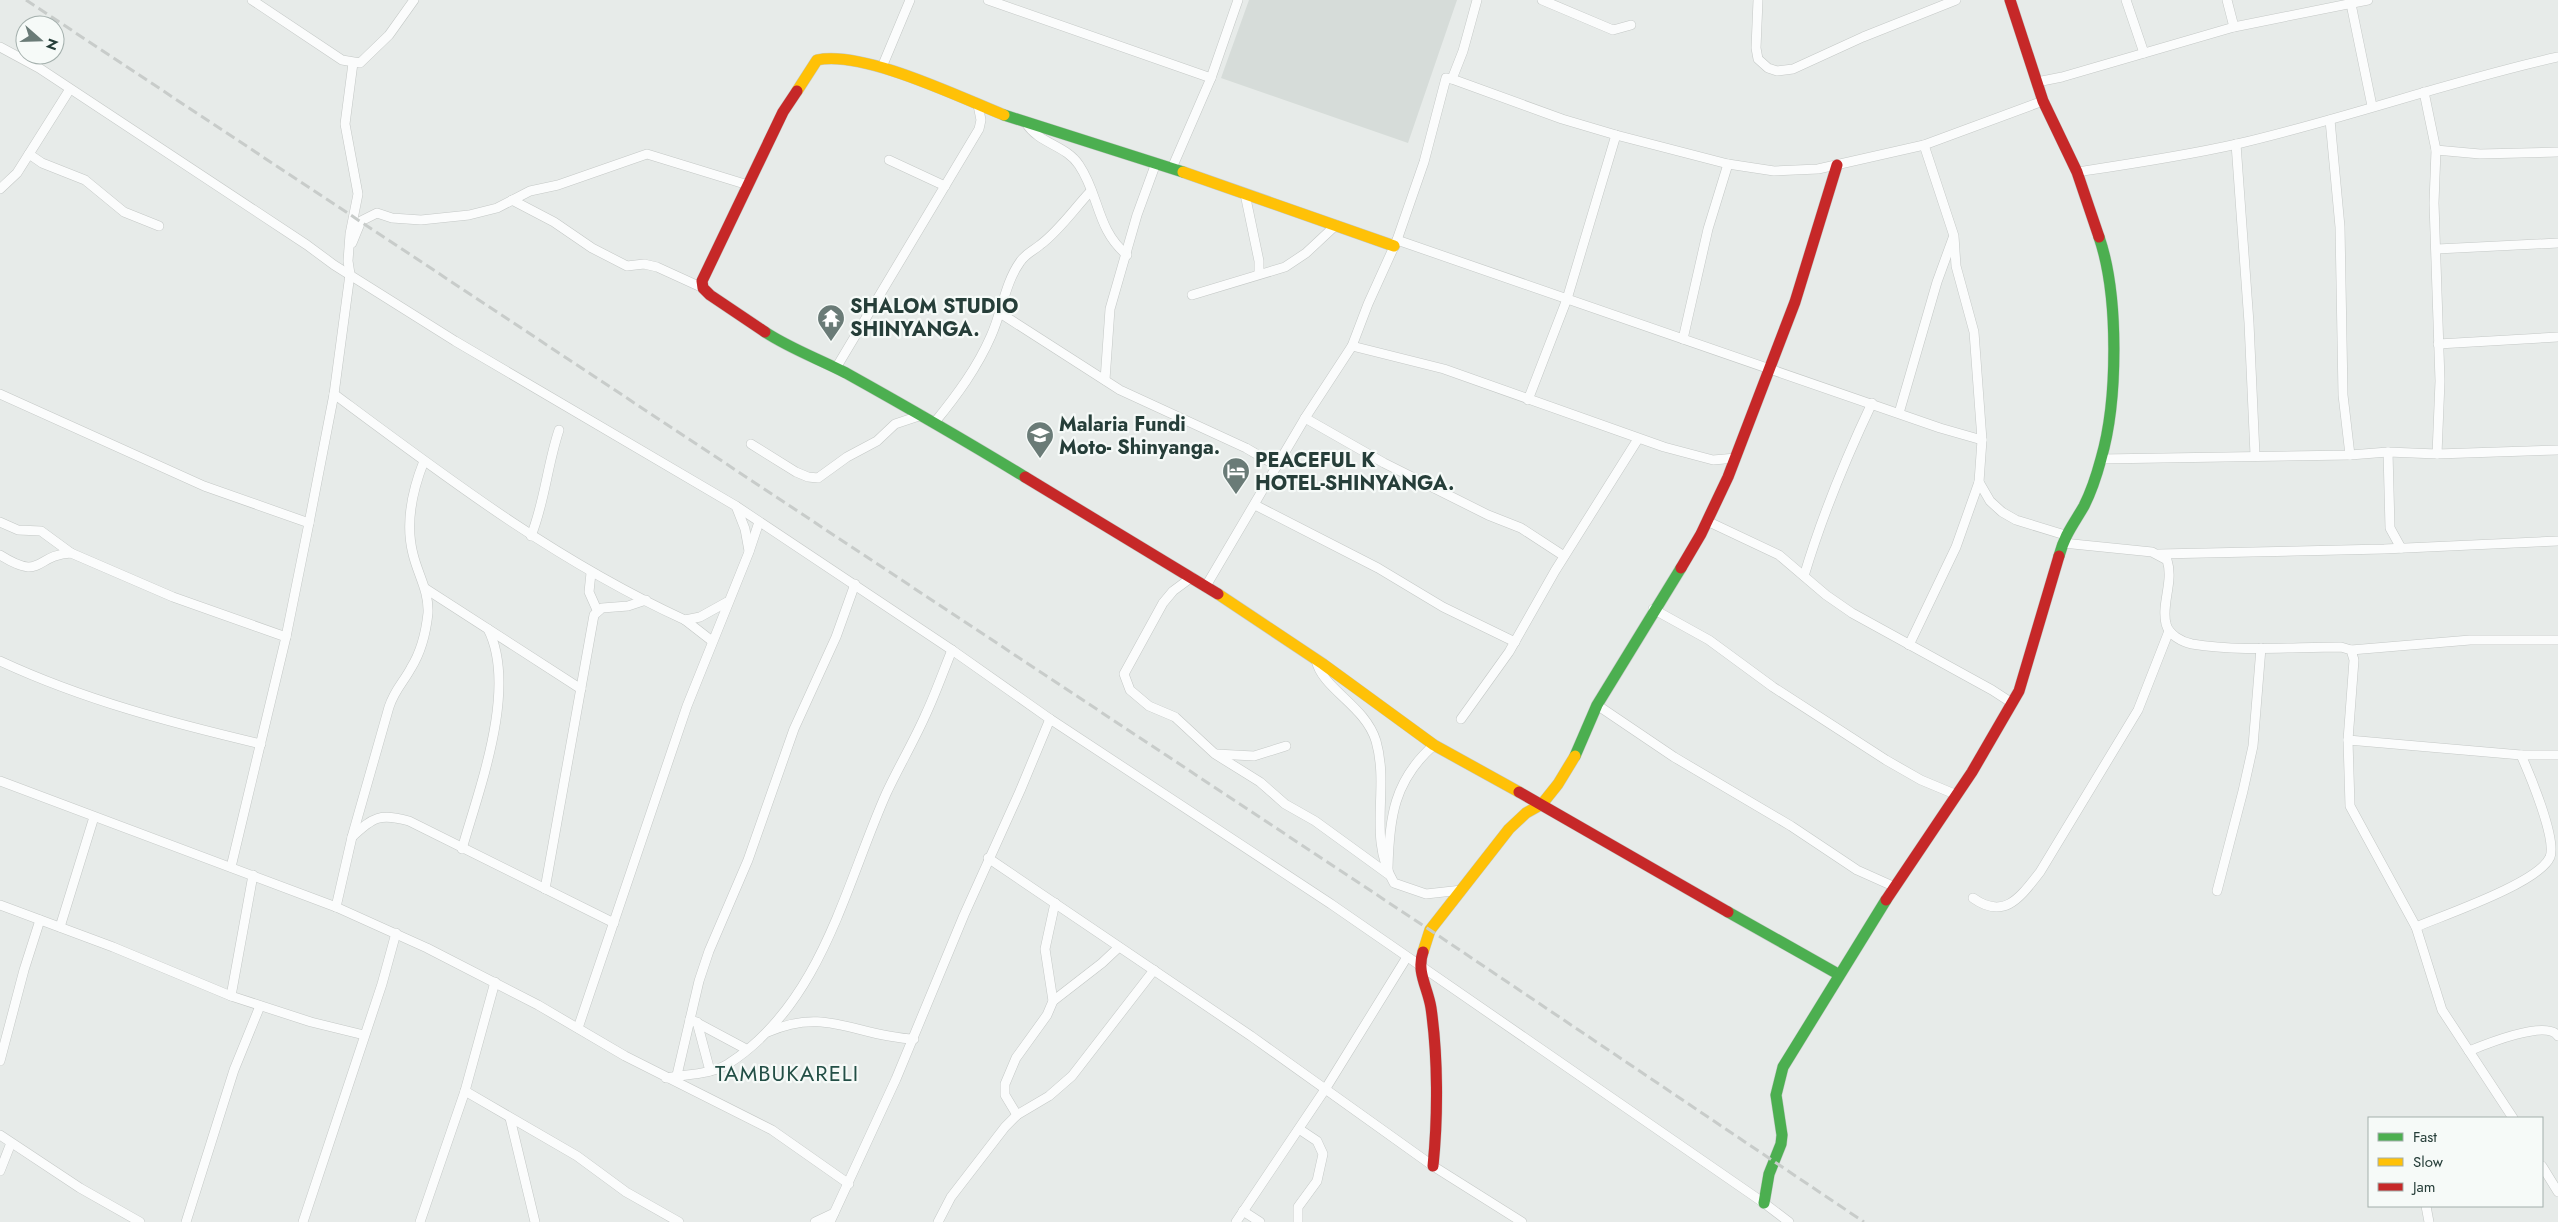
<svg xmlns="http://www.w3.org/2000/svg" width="2558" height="1222" font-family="Jost,sans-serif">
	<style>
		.built { fill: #d6dcd9 }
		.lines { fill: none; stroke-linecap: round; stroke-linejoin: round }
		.street-casing { stroke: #c4c8c6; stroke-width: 10 }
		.fast-casing { stroke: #c3c9c6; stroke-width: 12 }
		.slow-casing { stroke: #c3c9c6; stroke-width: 12 }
		.jam-casing { stroke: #c3c9c6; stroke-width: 12 }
		.street { stroke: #fbfcfc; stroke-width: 9 }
		.fast { stroke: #4caf50; stroke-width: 11 }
		.slow { stroke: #ffc107; stroke-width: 11 }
		.jam { stroke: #c62828; stroke-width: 11 }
		.rail { stroke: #c8ccca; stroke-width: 3; stroke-dasharray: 10 5; stroke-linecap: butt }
		.labels { text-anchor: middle; stroke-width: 4.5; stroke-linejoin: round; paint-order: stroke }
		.poi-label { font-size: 20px; font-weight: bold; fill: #263e39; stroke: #f6faf8; text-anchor: start }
		.quarter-label { font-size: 22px; letter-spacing: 1px; fill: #234f46; stroke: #f6faf8 }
	</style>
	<rect width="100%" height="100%" fill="#e7ebe9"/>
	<!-- built -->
	<polygon class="built" points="1249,0 1457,0 1408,143 1221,78"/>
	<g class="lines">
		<!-- street casing -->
		<g class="street-casing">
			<g id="street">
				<polyline points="252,0 342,60 360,63 389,35 414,0"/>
				<polyline points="988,0 1211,78"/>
				<polyline points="1542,0 1613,30 1631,25"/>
				<polyline points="1758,0 1756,48 1758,59 1768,68 1777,71 1793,69 1863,37 1956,0"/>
				<polyline points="2126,0 2144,53"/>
				<polyline points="2227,0 2234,27"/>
				<polyline points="2351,4 2372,106"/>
				<polyline points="0,47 39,68 307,245 334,265 455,341 736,506 952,650 1050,719 1331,904 1764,1203 1789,1222"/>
				<polyline points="882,67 910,0"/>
				<polyline points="1452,79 1562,119 1616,135 1728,164 1774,171 1818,169 1924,145 2043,101"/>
				<polyline points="2037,82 2062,77 2234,27 2368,0"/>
				<polyline points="2424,92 2436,150 2434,203 2440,381 2437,454"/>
				<polyline points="2330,120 2340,227 2343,395 2350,455"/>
				<path d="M1026,123C1039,144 1066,145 1079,165C1100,196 1096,229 1127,255"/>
				<polyline points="2236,144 2249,323 2255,455"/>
				<polyline points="1924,145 1954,236 1956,266 1974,332 1982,440 1979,482 1990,501 2002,512 2016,520 2065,535"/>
				<polyline points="2436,150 2480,154 2558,152"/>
				<polyline points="29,154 42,163 85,180 124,212 159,226"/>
				<polyline points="889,160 945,186"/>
				<polyline points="1172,168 1211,78 1238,0"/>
				<path d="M2077,172C2130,164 2184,156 2237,144C2345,119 2450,81 2558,57"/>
				<polyline points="0,189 17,173 70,89"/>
				<polyline points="1245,194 1259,261 1259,273"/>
				<polyline points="512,200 554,222 592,248 627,266 644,264 657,267 703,288"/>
				<polyline points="1397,240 1940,428 1982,440"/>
				<polyline points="352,243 361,221 377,213 392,218 421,220 469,215 497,208 530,191 558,185 647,154 748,185"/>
				<polyline points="2437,249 2558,243"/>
				<polyline points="1192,295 1285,267 1306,253 1336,225"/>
				<polyline points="1000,313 1120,390 1246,448 1277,466"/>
				<polyline points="1683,339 1708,229 1728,164"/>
				<polyline points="2438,344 2558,337"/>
				<polyline points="1352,346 1444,369 1664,447 1713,460 1736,458"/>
				<polyline points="836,368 979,129 981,120 978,105"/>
				<polyline points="1105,380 1110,309 1137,215 1156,163"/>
				<polyline points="0,394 204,486 309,523"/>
				<path d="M334,394C447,478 556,561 685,620L700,617L727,602"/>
				<polyline points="1528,400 1567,299 1616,135"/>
				<polyline points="1899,413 1937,282 1953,238"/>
				<polyline points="1305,418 1384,463 1488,515 1521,528 1564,556"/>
				<path d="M935,422C957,395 977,368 991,336C1002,312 1005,283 1020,262C1026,253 1033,251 1040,245C1059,231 1074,209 1090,192"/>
				<polyline points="751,444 796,472 808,477 818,478 847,457 877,441 895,424 922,415"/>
				<polyline points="2388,452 2390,528 2401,548"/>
				<polyline points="2101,459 2350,455 2388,452 2437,454 2558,450"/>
				<polyline points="1255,505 1378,568 1443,607 1515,642"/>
				<polyline points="736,506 745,529 749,551"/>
				<polyline points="1707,521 1779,555 1826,595 1852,613 1992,690 2012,703"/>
				<polyline points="0,522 18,530 41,531 71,553"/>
				<path d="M531,536C545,501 547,466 559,430"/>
				<path d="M2063,543L2152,552L2167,560C2174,582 2161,603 2166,624C2169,635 2182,642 2192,644C2241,652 2292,647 2341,647L2351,650L2354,660L2348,740L2350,806L2416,927L2442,1010L2513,1118"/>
				<polyline points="2159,554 2384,549 2558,541"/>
				<path d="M0,555C43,582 34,555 71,553L173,597L286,637"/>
				<polyline points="591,573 589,592 597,610"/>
				<path d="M1804,576C1822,516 1845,460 1872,403"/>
				<polyline points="1192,577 1173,591 1163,603 1124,674 1130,690 1149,706 1175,717 1215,754 1260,782 1285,804 1315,821 1388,874"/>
				<polyline points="1206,586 1305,418 1352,346 1368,304 1397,240 1424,162 1446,78 1452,79 1463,51 1477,0"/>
				<polyline points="426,589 581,689"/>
				<polyline points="1653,609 1709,640 1773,687 1886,760 1921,780 1957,795"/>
				<polyline points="685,620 712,641"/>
				<polyline points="1909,645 1956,547 1979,482"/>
				<polyline points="2351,650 2470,640 2558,640"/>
				<path d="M1316,660C1322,689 1365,705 1376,741C1390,790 1367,836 1394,883L1426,894L1462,890"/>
				<path d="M0,661C84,700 172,723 261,744"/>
				<polyline points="1597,705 1674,757 1791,826 1857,870 1895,887"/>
				<polyline points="1461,719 1509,652 1555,571 1638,439"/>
				<polyline points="2348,740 2521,755 2558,755"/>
				<polyline points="1216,754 1254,756 1286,746"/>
				<polyline points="0,781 336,907 427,948 538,1005 625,1056 772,1130 849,1184"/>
				<path d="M352,837C373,817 380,813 409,821L614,923"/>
				<path d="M462,849C479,789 518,688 488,629"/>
				<polyline points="988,858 1251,1036 1433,1166 1522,1222"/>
				<polyline points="231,867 286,637 309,523 334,394 350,274 348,261 350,234 358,194 345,124 353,63"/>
				<path d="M1388,869C1389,818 1394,780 1434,745"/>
				<polyline points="545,889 594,615 602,608 628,606 646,600"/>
				<polyline points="2217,891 2243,791 2253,746 2261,648"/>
				<path d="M1973,898C2005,921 2021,896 2040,872L2138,710L2169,631"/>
				<polyline points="0,905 113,947 231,996 311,1022 364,1035"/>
				<path d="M336,907L352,837L389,707C395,689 403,683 411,668C421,652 426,632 428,613C429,591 418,575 413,554C405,523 412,491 424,461"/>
				<polyline points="60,927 94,817"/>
				<path d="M2416,927C2444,915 2539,883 2550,857C2557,839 2529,773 2521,755"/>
				<polyline points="231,996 253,875"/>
				<polyline points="1053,1001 1102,963 1119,947"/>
				<polyline points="690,1019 746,1049"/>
				<polyline points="697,1022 710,1071"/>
				<polyline points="578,1028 687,706 749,552 759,522"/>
				<path d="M768,1032C826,1006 857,1037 914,1039"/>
				<path d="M2469,1051C2486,1044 2547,1019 2558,1036"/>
				<polyline points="0,1061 24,970 40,920"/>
				<polyline points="677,1075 699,981 709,951 748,860 794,729 836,637 855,584"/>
				<path d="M666,1078C686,1074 710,1075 728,1064C821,1004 844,889 886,794C898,768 913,743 925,716C935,695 943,672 952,650"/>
				<polyline points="465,1091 577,1156 626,1192 679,1222"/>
				<polyline points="1017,1115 1005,1095 1005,1084 1016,1058 1047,1015 1053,1001 1045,949 1055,903"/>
				<polyline points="510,1118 535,1222"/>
				<polyline points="0,1135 80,1188 140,1222"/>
				<polyline points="2542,1166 2558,1192"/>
				<polyline points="0,1171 11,1143"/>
				<polyline points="2426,1206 2429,1222"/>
				<polyline points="1243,1211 1260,1222"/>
				<polyline points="186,1222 234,1070 260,1006"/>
				<polyline points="303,1222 382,984 396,933"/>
				<polyline points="420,1222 465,1091 495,982"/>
				<polyline points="815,1222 834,1213"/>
				<polyline points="830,1222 896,1079 964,915 1020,791 1050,719"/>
				<polyline points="938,1222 951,1197 1005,1127 1017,1115 1049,1096 1072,1076 1154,970"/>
				<polyline points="1236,1222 1326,1088 1407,957"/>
				<polyline points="1298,1222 1298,1207 1317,1181 1323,1154 1317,1141 1299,1129"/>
			</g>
		</g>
		<!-- fast casing -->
		<g class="fast-casing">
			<g id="fast">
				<polyline points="1004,115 1183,172"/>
				<path d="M765,332C791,349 819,359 846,373C907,407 966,441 1025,477"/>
				<path d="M2059,556C2065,534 2073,525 2084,506C2091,492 2097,474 2101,459C2118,401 2119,295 2099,237"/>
				<polyline points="1575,756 1597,705 1681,568"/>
				<polyline points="1728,912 1838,974"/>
				<polyline points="1764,1203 1769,1174 1781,1144 1782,1135 1776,1095 1783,1067 1886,900"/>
			</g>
		</g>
		<!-- slow casing -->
		<g class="slow-casing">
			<g id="slow">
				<path d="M797,91L817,60C863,50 959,97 1004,115"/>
				<polyline points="1183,172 1394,246"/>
				<polyline points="1218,594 1323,664 1434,745 1519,792"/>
				<polyline points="1423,952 1430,930 1509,829 1526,813 1542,804 1558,784 1575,756"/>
			</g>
		</g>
		<!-- jam casing -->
		<g class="jam-casing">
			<g id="jam">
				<polyline points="2010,0 2043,101 2077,172 2099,237"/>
				<polyline points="765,332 710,295 703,288 702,281 783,112 797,91"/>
				<polyline points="1025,477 1218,594"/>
				<polyline points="1681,568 1701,534 1728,477 1795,302 1837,165"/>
				<polyline points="1519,792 1728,912"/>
				<polyline points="1886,900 1972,772 2019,691 2059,556"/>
				<path d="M1423,952C1416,972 1428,988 1431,1008C1438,1057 1438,1117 1433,1166"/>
			</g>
		</g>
		<!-- street -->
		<use href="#street" class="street"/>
		<!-- fast -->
		<use href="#fast" class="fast"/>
		<!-- slow -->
		<use href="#slow" class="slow"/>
		<!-- jam -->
		<use href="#jam" class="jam"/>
		<!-- rail -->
		<polyline class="rail" points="26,0 1430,930 1864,1222"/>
	</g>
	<!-- icons -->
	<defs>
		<g id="temple-pin" transform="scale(1.4375)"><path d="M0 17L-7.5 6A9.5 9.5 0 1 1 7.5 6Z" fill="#6a7b77" stroke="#f6faf8"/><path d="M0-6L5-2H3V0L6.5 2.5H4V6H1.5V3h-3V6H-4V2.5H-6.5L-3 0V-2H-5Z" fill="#fff"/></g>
		<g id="school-pin" transform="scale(1.4375)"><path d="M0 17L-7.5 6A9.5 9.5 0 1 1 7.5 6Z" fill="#6a7b77" stroke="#f6faf8"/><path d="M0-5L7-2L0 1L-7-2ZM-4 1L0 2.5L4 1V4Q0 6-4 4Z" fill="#fff"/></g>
		<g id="hotel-pin" transform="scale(1.4375)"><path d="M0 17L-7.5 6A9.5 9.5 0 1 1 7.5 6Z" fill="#6a7b77" stroke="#f6faf8"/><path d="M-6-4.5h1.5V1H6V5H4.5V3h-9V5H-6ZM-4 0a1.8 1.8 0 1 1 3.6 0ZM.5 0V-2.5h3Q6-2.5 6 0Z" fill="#fff"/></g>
	</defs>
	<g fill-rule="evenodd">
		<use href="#temple-pin" x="831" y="318"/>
		<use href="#school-pin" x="1040" y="435"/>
		<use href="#hotel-pin" x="1236" y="471"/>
	</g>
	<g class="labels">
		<!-- poi labels -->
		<g class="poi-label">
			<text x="850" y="313">SHALOM STUDIO<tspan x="850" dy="23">SHINYANGA.</tspan></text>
			<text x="1059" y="431">Malaria Fundi<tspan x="1059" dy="23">Moto- Shinyanga.</tspan></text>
			<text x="1255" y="467">PEACEFUL K<tspan x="1255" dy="23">HOTEL-SHINYANGA.</tspan></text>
		</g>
		<!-- quarter labels -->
		<g class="quarter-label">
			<text x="787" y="1081">TAMBUKARELI</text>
		</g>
	</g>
	<!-- legend -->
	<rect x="2368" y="1117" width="175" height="90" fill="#f6faf8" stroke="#a3afac"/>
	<rect x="2378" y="1133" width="25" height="8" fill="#4caf50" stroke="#a3afac"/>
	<text x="2413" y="1142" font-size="15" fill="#263e39">Fast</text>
	<rect x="2378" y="1158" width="25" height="8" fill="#ffc107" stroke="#a3afac"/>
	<text x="2413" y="1167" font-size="15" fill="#263e39">Slow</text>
	<rect x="2378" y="1183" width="25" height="8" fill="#c62828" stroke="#a3afac"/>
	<text x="2413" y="1192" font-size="15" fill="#263e39">Jam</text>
	<!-- north arrow -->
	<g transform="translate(40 40) rotate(110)"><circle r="24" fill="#f6faf8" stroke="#a3afac"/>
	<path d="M0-4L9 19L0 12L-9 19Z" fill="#6a7b77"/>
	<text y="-8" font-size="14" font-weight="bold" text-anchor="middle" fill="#263e39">N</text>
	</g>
</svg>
